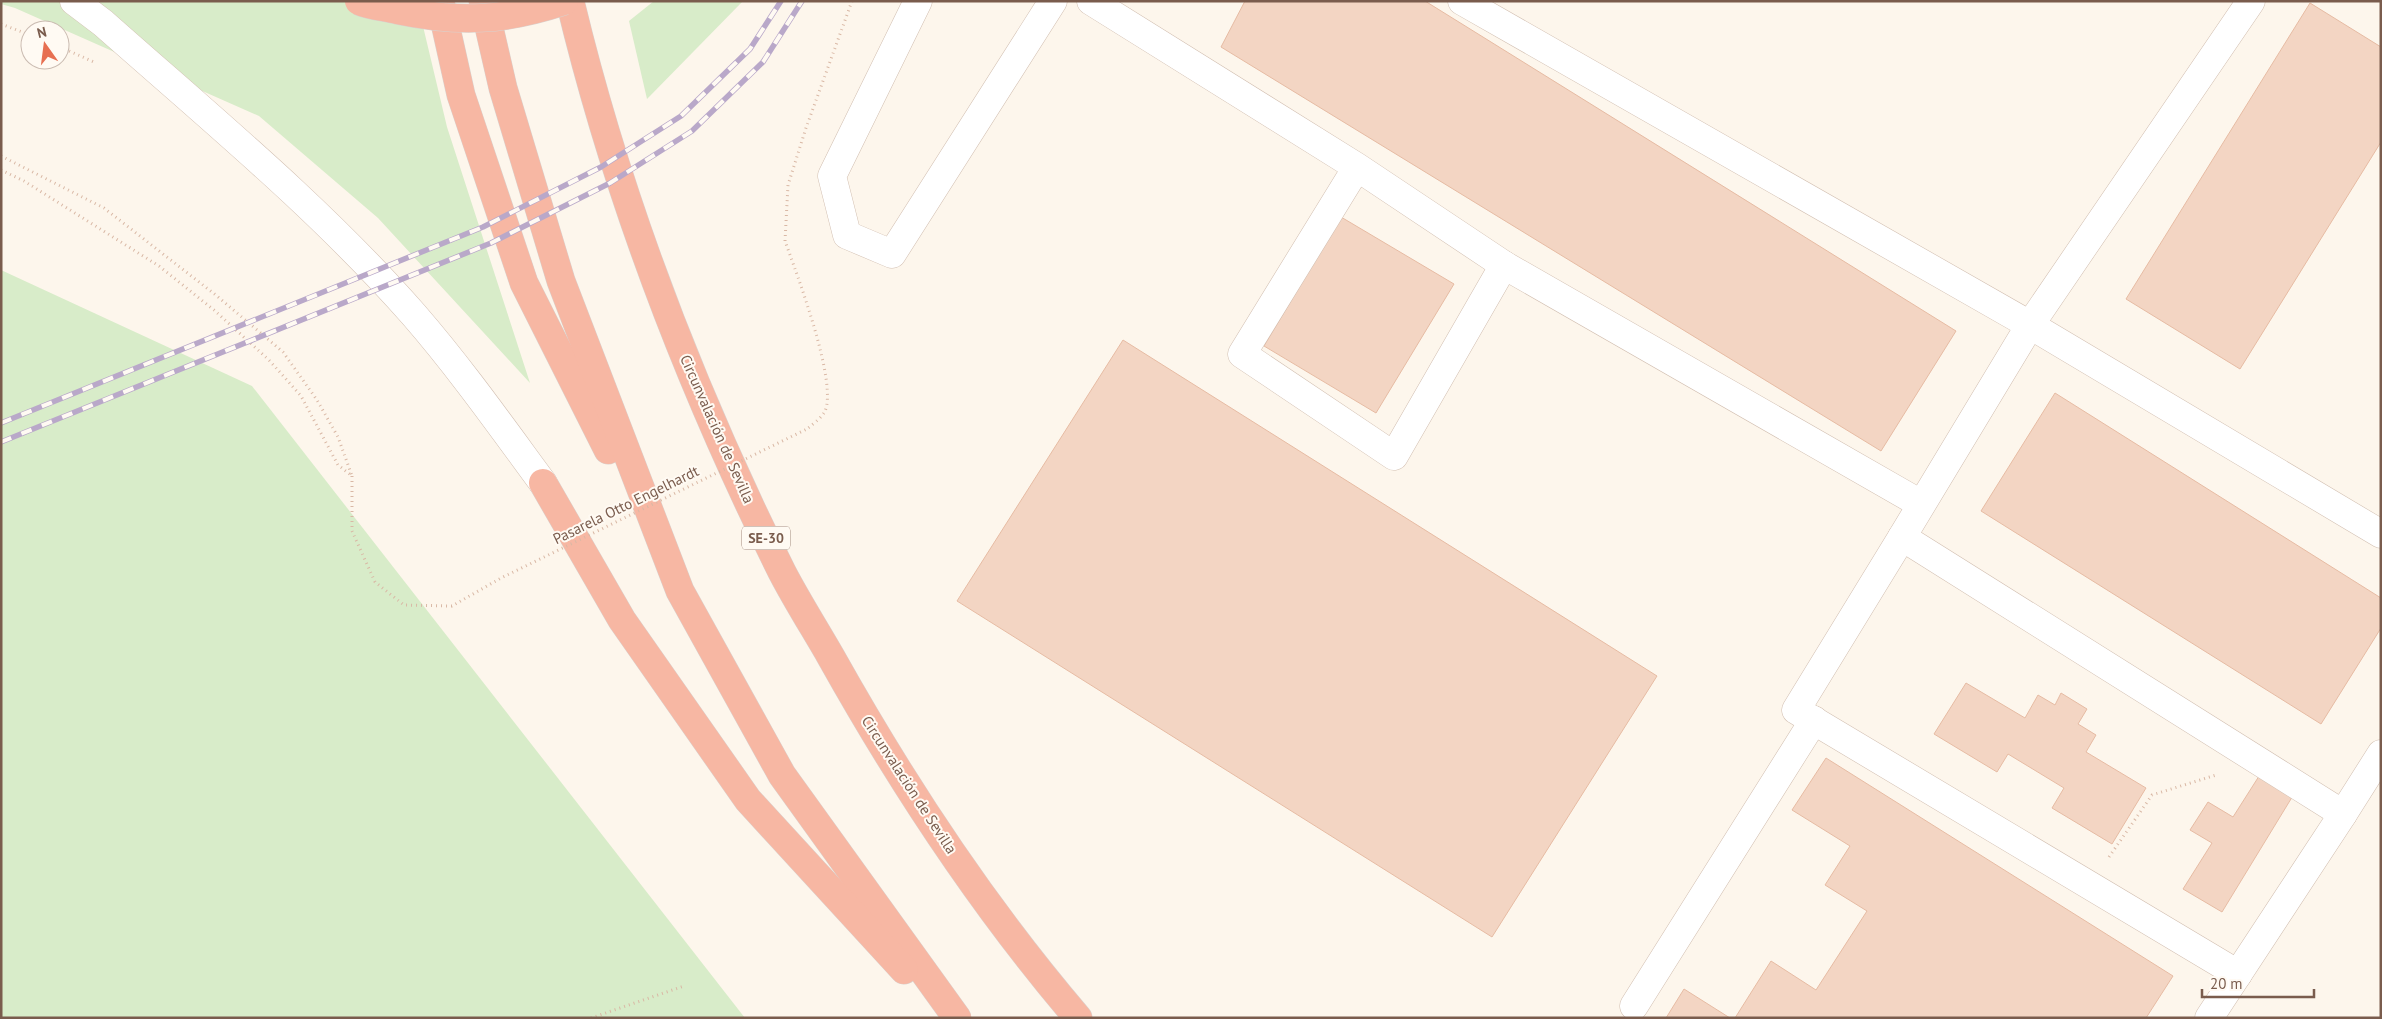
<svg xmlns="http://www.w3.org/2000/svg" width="2382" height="1019" font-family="'PT Sans',sans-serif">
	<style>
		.green { fill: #d8ecc9 }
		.building { fill: #f3d5c3; stroke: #e6bba3 }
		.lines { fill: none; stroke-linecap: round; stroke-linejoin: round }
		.street-casing { stroke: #d1beb0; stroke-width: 29 }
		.highway-casing { stroke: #dad1cd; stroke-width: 29 }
		.path { stroke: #d9b8a5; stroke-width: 3; stroke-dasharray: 1 4; stroke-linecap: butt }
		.street { stroke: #fff; stroke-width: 28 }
		.highway { stroke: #f7b7a3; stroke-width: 28 }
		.rail-casing { stroke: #b9a8c9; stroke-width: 5.5 }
		.rail { stroke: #fffaf3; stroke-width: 4; stroke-dasharray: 11; stroke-linecap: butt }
		.highway-bridge-casing { stroke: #dad1cd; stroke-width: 29; stroke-linecap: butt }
		.path-bridge { stroke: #d9b8a5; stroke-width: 3; stroke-dasharray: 1 4; stroke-linecap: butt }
		.highway-bridge { stroke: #f7b7a3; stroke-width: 28 }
		.labels { text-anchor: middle; stroke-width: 4; stroke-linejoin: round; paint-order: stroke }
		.shield { fill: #fffaf3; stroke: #a28b7f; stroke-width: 1 }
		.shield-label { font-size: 14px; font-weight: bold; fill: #7a5c4d }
		.street-label { font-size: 15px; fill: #7a5c4d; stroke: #fffaf3 }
	</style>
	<rect width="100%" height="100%" fill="#fdf6ec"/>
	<!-- green -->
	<g class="green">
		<polygon points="1,1 417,1 447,127 530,383 378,218 259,116 15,8 1,4"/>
		<polygon points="654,1 743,1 647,99 629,21"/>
		<polygon points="1,270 252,386 745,1018 1,1018"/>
	</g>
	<!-- building -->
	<g class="building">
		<polygon points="1245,1 1425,1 1956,331 1881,451 1221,47"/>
		<polygon points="2310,3 2381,47 2381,142 2240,369 2126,299"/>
		<polygon points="1341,217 1454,284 1376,413 1264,346"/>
		<polygon points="1123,340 1657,676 1492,937 957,601"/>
		<polygon points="2055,393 2381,598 2381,628 2321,724 1981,511"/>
		<polygon points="1966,683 2025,718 2038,695 2055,705 2061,693 2087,709 2078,724 2096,735 2086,752 2146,788 2112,844 2052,808 2064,788 2008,754 1997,772 1934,734"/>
		<polygon points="1826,758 2173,976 2146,1018 1735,1018 1771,961 1816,990 1867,911 1825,885 1850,846 1792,810"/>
		<polygon points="2261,773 2294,794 2222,912 2183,889 2212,843 2190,830 2208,802 2233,817"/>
		<polygon points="1684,989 1730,1018 1666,1018"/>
	</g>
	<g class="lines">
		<!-- street casing -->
		<g class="street-casing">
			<g id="street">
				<path d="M74,1L103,23C209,117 320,208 414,315C460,368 501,426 543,483"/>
				<polyline points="918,1 832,176 847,235 892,254 1053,1"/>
				<polyline points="1091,1 1357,167 1504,265 1394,456 1242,354 1357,167"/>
				<polyline points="1462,1 2030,325 2251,1"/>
				<polyline points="1504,265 1921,504"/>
				<polyline points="2381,534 2030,325 1902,537 2343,814 2381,754"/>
				<polyline points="1902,537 1796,710 2238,974"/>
				<polyline points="1634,1006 1814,720"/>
				<polyline points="2209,1018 2343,814"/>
			</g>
		</g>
		<!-- highway casing -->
		<g class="highway-casing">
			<g id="highway">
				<polyline points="440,1 461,95 524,283 608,450"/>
				<polyline points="483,1 503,88 561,281 680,591 782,775 957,1018"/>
				<path d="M570,1C618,201 691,389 782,572C797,601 815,629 831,657C902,784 983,907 1078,1018"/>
				<polyline points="543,483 622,620 748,800 904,970"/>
			</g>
		</g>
		<!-- path -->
		<g class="path">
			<polyline points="1,24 30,35"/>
			<polyline points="60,47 94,62"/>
			<polyline points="1,156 104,208 217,296 283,352 317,400 338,437 352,476"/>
			<polyline points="1,170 24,181 159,266 214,310 269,360 301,396 338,465 351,475"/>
			<polyline points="785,241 788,185 806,128 852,1"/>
			<polyline points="2109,857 2152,795 2216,775"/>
			<polyline points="591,1018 684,986"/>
		</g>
		<!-- street -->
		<use href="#street" class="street"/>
		<!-- highway -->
		<use href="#highway" class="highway"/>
		<!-- rail casing -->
		<g class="rail-casing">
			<g id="rail">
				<polyline points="1,423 483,227 601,167 681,116 750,49 781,1"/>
				<polyline points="1,442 491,243 610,183 692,131 763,62 802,1"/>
			</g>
		</g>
		<!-- rail -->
		<use href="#rail" class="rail"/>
		<!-- highway-bridge casing -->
		<g class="highway-bridge-casing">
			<path id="highway-bridge" d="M359,1C371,6 385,7 397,10C459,23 504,21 564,1"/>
		</g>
		<!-- path-bridge -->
		<path class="path-bridge" d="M352,476V531L375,582L404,605L452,606L501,578L807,429C812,425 820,419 824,413C840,387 796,272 785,241"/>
		<!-- highway-bridge -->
		<use href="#highway-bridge" class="highway-bridge"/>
	</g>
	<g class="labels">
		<!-- shield labels -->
		<rect class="shield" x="742" y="526.5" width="48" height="23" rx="4"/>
		<g class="shield-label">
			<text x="766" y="543">SE-30</text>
		</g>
		<!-- street labels -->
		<g class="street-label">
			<text transform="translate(717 429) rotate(66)" y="5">Circunvalación de Sevilla</text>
			<text transform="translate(626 505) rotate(-26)" y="5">Pasarela Otto Engelhardt</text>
			<text transform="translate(909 785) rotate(57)" y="5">Circunvalación de Sevilla</text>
		</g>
	</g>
	<!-- border -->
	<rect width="2382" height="1019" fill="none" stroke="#7a5c4d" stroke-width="5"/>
	<!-- north arrow -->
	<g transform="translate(45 45) rotate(346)"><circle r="24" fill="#fffaf3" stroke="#cabbb1"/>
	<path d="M0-4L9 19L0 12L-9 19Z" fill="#e76f51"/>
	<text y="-8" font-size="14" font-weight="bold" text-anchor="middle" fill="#7a5c4d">N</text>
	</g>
	<!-- scale -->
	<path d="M2202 989v8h112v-8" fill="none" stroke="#7a5c4d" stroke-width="2.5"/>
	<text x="2210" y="989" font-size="15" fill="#7a5c4d" stroke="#fffaf3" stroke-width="4" paint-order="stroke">20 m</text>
</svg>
